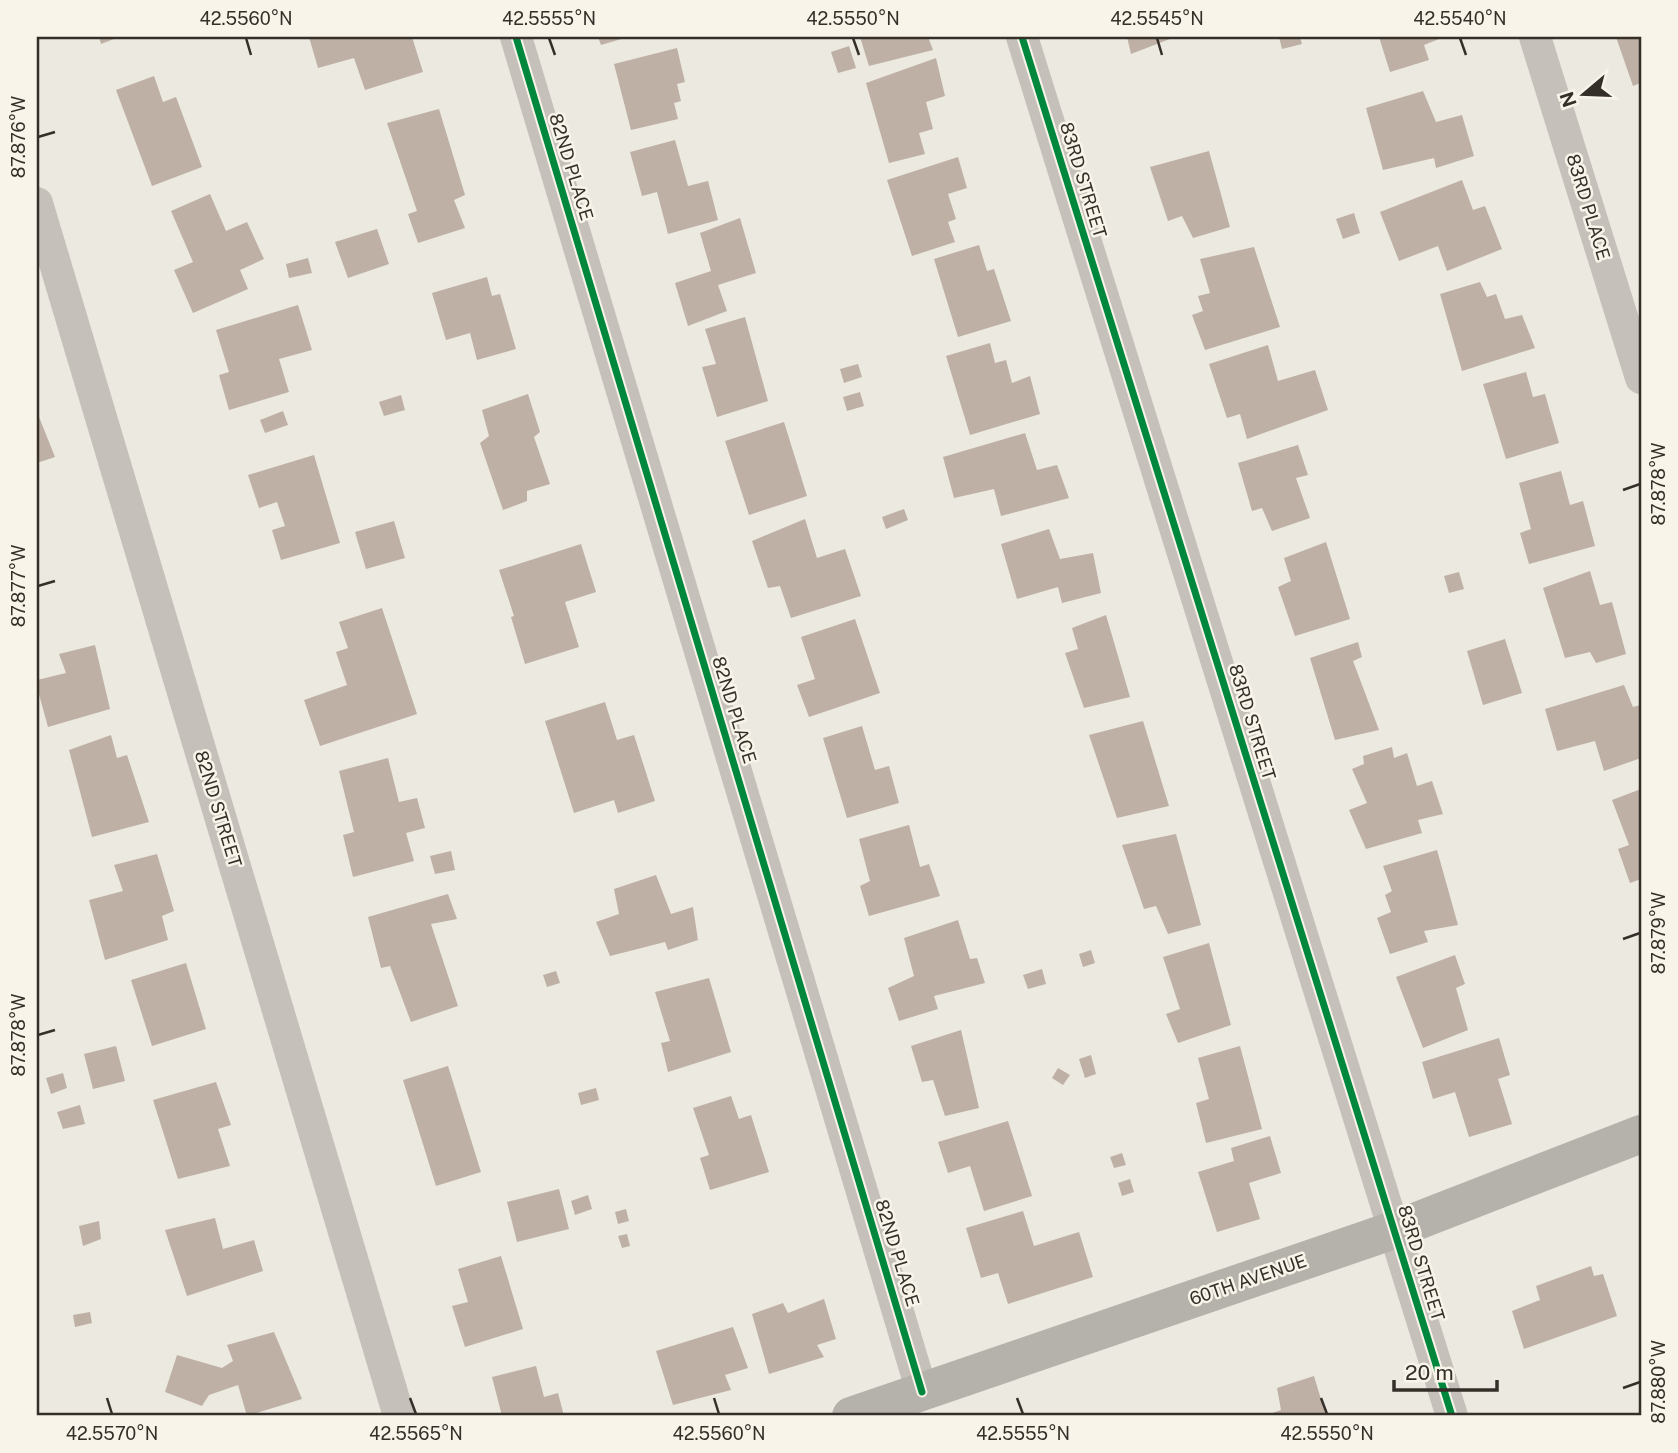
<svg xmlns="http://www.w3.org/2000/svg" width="1678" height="1453" font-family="'Public Sans',sans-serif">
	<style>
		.building { fill: #beb0a4 }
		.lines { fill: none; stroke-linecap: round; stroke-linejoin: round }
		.street { stroke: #c5c1ba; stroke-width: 32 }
		.secondary { stroke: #b5b1ab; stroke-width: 38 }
		.cycleway-casing { stroke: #f8f4e9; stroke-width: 11 }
		.cycleway { stroke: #00873e; stroke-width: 7 }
		.ticks { fill: none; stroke: #352f29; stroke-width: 2.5 }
		.labels { text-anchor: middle; stroke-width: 5; stroke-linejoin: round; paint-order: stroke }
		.street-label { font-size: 18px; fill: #352f29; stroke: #f8f4e9 }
		.neatline { fill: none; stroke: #352f29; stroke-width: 2.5 }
		.ticks-label { font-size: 18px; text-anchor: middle; fill: #352f29 }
	</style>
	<rect width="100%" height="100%" fill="#ece9e1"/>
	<!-- building -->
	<g class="building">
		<polygon points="99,37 119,37 101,44"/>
		<polygon points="309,37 412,37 423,72 365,90 354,58 318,68"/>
		<polygon points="598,37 628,37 601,45"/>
		<polygon points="860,37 928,37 933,50 869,66"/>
		<polygon points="1127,37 1175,37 1131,54"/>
		<polygon points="1279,37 1300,37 1302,44 1282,49"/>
		<polygon points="1379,37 1438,37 1439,39 1424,45 1429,60 1390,72"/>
		<polygon points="1616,37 1641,37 1641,83 1633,86"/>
		<polygon points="849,46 856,68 838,73 831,52"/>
		<polygon points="677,48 685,82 677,84 681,101 674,103 678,119 631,130 614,64"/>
		<polygon points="936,58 945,96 926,102 933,129 919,133 925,154 889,163 866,83"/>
		<polygon points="154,76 163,102 176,97 202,167 152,186 116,90"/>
		<polygon points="1423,91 1436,122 1462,115 1474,156 1436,168 1434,158 1383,170 1366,108"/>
		<polygon points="439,109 465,195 454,200 465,228 418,243 408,214 417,211 387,123"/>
		<polygon points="675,140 688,186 708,181 718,220 668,234 657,192 642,196 630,152"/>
		<polygon points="1209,151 1230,227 1193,238 1182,216 1168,221 1150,167"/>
		<polygon points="958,157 967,188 948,194 956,219 948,222 955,242 912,256 887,180"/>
		<polygon points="1462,180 1473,210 1485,206 1502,249 1447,271 1438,246 1399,261 1380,212"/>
		<polygon points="210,194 226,231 247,222 264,259 240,270 248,289 193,313 174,270 193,262 171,211"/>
		<polygon points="1354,213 1360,233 1343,239 1336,219"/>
		<polygon points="740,218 756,273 718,285 727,311 688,326 675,283 711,271 700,233"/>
		<polygon points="377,229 389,264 348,278 335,242"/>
		<polygon points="979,245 987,271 994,269 1011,321 958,337 934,259"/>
		<polygon points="1254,247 1280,327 1205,350 1192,315 1203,311 1198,296 1210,293 1200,259"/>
		<polygon points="308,258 312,273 289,278 286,264"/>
		<polygon points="487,277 492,296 500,294 516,349 477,360 470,333 446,340 432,293"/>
		<polygon points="1480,282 1487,297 1496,294 1505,319 1522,315 1535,348 1462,371 1440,294"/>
		<polygon points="298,305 312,350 279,359 289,392 229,410 219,375 229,372 216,330"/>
		<polygon points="745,317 768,401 717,417 702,367 716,364 705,329"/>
		<polygon points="990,343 995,363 1006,360 1012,383 1030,376 1040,414 970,435 946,356"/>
		<polygon points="1268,345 1278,381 1315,370 1328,410 1247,439 1240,414 1227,418 1209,364"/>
		<polygon points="858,364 862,377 844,383 840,369"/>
		<polygon points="1526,372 1533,397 1545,394 1559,443 1506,459 1483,384"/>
		<polygon points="860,392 864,406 847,411 843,397"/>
		<polygon points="528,394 540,432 534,437 550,484 527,491 527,501 503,510 480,443 489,436 482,410"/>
		<polygon points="401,395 405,410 384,416 379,402"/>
		<polygon points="283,411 288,425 265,433 260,420"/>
		<polygon points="37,412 55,457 37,463"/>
		<polygon points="784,422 807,496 749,515 725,441"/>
		<polygon points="1025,433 1037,470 1057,465 1069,498 1001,516 994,489 954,498 943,457"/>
		<polygon points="1298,445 1308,475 1296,478 1310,518 1272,531 1262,508 1252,511 1238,463"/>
		<polygon points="314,455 340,543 281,560 272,530 285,526 277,502 259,508 248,475"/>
		<polygon points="1561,471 1570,505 1583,501 1595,546 1529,564 1520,533 1531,529 1519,483"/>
		<polygon points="904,509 908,520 886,529 882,517"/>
		<polygon points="805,519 817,558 845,549 861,596 791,618 780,586 768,588 752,541"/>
		<polygon points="394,521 405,558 366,569 355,532"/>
		<polygon points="1049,529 1060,559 1093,553 1101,593 1062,603 1058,587 1017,599 1001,544"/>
		<polygon points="1326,542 1350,619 1295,636 1278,587 1291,581 1284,558"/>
		<polygon points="581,544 596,592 565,602 579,647 525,664 511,617 514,616 499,570"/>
		<polygon points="1590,571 1600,605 1612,602 1626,654 1596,663 1590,652 1565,658 1543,588"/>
		<polygon points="1459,572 1464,589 1449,593 1444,576"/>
		<polygon points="382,608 417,714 320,746 304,700 347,685 336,652 348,648 339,622"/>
		<polygon points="1106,615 1130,697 1084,708 1065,653 1078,649 1072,628"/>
		<polygon points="855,619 880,693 809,717 797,685 815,679 801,637"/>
		<polygon points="1505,639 1522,693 1483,705 1467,651"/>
		<polygon points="1358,642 1362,657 1353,661 1379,730 1335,740 1310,658"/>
		<polygon points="95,645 110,709 48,727 37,687 37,680 66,673 59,654"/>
		<polygon points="1624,685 1633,707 1641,705 1641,758 1604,771 1595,741 1557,751 1545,709"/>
		<polygon points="605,702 617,740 634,735 655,801 618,813 614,800 574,813 545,721"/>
		<polygon points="1143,721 1169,806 1117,818 1089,735"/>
		<polygon points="862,726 875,770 889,766 899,803 847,818 823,738"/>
		<polygon points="111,735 117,758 127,755 149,822 92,837 69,750"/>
		<polygon points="1392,747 1394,758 1407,753 1417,786 1432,781 1443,814 1418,820 1422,833 1366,849 1349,810 1367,803 1352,769 1364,764 1363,756"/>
		<polygon points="388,758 399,802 417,798 425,828 406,833 414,861 353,877 343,835 354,832 339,771"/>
		<polygon points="1641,789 1641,879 1630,883 1618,849 1629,845 1612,800"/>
		<polygon points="909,825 920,867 929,864 940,896 869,916 860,886 870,881 859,839"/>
		<polygon points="1176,834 1201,925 1168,934 1156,906 1144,909 1122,845"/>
		<polygon points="1437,850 1458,925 1424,931 1428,942 1390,954 1377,918 1391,912 1385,895 1392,891 1383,866"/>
		<polygon points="451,851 455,870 435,874 430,856"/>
		<polygon points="157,854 174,911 162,916 168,940 105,960 89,900 123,891 114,865"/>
		<polygon points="656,875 671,914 693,907 698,940 668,950 665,942 610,956 596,922 619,914 614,889"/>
		<polygon points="448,894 457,919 431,924 458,1006 411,1022 390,966 381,968 368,917"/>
		<polygon points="958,920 970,959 977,958 985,983 934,996 938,1009 899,1021 888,988 914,976 904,938"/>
		<polygon points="1209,943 1231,1025 1178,1043 1166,1014 1180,1009 1163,957"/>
		<polygon points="1091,950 1095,963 1083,967 1079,954"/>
		<polygon points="1455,955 1465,984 1456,988 1468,1030 1423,1048 1396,977"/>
		<polygon points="186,963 206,1029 152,1046 131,980"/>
		<polygon points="1042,969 1046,984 1028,989 1023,975"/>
		<polygon points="556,971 560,983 547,987 543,975"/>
		<polygon points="709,978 731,1052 668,1072 661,1043 670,1041 655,992"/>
		<polygon points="961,1030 979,1108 945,1116 933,1080 922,1082 911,1046"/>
		<polygon points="1499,1038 1510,1075 1498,1079 1512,1124 1469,1137 1455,1092 1433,1099 1422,1062"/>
		<polygon points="116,1046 125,1081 93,1089 84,1054"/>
		<polygon points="1240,1046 1262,1129 1206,1143 1196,1103 1209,1099 1198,1058"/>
		<polygon points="1091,1055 1096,1074 1085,1078 1079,1059"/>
		<polygon points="448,1066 481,1172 436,1186 403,1080"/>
		<polygon points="1058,1068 1070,1075 1063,1085 1052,1078"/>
		<polygon points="63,1073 67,1088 51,1094 46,1078"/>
		<polygon points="216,1082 231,1125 218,1129 230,1166 178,1179 153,1100"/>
		<polygon points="596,1088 599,1100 581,1105 578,1093"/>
		<polygon points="731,1096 739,1119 751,1115 769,1172 710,1190 700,1158 709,1155 693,1108"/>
		<polygon points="80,1105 85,1124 63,1129 57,1112"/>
		<polygon points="1008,1121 1032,1196 984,1211 970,1166 948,1173 938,1142"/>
		<polygon points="1270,1136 1281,1173 1249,1183 1260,1219 1217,1232 1198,1172 1234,1161 1231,1148"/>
		<polygon points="1122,1153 1126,1165 1114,1168 1110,1157"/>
		<polygon points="1130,1179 1134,1192 1122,1196 1118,1183"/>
		<polygon points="559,1189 569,1229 517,1242 507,1202"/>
		<polygon points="588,1195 592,1209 575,1215 571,1201"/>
		<polygon points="626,1209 629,1221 618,1224 615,1212"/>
		<polygon points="1023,1211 1034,1246 1079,1232 1093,1277 1008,1304 998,1273 981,1278 966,1228"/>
		<polygon points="215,1218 223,1249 254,1240 263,1271 187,1296 165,1230"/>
		<polygon points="99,1221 101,1239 83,1246 79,1226"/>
		<polygon points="627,1234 630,1246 622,1248 618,1236"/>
		<polygon points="501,1256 523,1329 465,1347 452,1306 468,1302 458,1269"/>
		<polygon points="1591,1266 1594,1276 1603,1274 1617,1316 1524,1349 1512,1311 1540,1300 1536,1286"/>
		<polygon points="824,1299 836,1339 817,1345 824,1357 769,1374 752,1314 783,1303 788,1313"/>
		<polygon points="90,1312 92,1323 75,1327 73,1315"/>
		<polygon points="733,1327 748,1368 725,1375 731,1390 673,1405 656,1351"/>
		<polygon points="274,1332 302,1399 247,1416 238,1385 209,1395 202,1406 165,1392 177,1355 222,1368 233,1361 227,1345"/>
		<polygon points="536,1366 544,1397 558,1393 564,1416 502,1416 492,1377"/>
		<polygon points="1314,1376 1326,1416 1263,1416 1281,1410 1277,1388"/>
	</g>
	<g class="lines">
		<!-- street -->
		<g class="street">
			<polyline points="516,37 922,1392"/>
			<polyline points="1022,37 1452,1416"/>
			<polyline points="1535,37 1641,378"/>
			<polyline points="37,203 399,1416"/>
		</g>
		<!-- secondary -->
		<polyline class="secondary" points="851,1416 1394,1230 1641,1134"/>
		<!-- cycleway casing -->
		<g class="cycleway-casing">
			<g id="cycleway">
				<polyline points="516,37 922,1392"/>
				<polyline points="1022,37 1452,1416"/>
			</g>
		</g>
		<!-- cycleway -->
		<use href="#cycleway" class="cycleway"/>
	</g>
	<!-- ticks -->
	<path class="ticks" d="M246,38L251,55M549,38L555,55M853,38L859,55M1157,38L1162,55M1460,38L1466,55M38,137L55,132M1623,490L1640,484M38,586L55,581M1623,939L1640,933M38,1035L55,1030M1623,1388L1640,1382M107,1398L112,1414M410,1398L416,1414M714,1398L719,1414M1017,1398L1023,1414M1321,1398L1327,1414"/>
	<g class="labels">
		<!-- street labels -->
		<g class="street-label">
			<text transform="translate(571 167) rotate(73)" y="6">82ND PLACE</text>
			<text transform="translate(1083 180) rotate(73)" y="6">83RD STREET</text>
			<text transform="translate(1588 207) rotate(73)" y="6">83RD PLACE</text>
			<text transform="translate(734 710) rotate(73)" y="6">82ND PLACE</text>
			<text transform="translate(1252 722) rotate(73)" y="6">83RD STREET</text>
			<text transform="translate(218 809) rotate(73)" y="6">82ND STREET</text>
			<text transform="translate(897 1253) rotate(73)" y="6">82ND PLACE</text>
			<text transform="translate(1421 1263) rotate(73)" y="6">83RD STREET</text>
			<text transform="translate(1248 1280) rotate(-19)" y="6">60TH AVENUE</text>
		</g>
	</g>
	<!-- border -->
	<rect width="1678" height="1453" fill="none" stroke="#f8f4e9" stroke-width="77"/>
	<!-- north arrow -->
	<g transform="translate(1584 94) rotate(251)" stroke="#f8f4e9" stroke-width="5" paint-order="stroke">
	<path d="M0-5L12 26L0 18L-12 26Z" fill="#352f29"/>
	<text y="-10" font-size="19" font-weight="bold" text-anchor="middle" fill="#352f29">N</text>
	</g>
	<!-- scale -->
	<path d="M1394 1380v10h103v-10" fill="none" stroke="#352f29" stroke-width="3.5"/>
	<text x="1405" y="1380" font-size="21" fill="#352f29" stroke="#f8f4e9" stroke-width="5" paint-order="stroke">20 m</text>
	<rect x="38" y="38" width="1602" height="1376" class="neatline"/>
	<g class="ticks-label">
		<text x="246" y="25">42.5560°N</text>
		<text x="549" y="25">42.5555°N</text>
		<text x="853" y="25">42.5550°N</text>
		<text x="1157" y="25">42.5545°N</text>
		<text x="1460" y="25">42.5540°N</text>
		<text transform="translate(19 137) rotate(-90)" y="6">87.876°W</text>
		<text transform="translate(1659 484) rotate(-90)" y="6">87.878°W</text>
		<text transform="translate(19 586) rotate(-90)" y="6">87.877°W</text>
		<text transform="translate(1659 933) rotate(-90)" y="6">87.879°W</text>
		<text transform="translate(19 1035) rotate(-90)" y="6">87.878°W</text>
		<text transform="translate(1659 1382) rotate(-90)" y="6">87.880°W</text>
		<text x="112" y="1440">42.5570°N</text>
		<text x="416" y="1440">42.5565°N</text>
		<text x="719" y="1440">42.5560°N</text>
		<text x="1023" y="1440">42.5555°N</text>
		<text x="1327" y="1440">42.5550°N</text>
	</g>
</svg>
